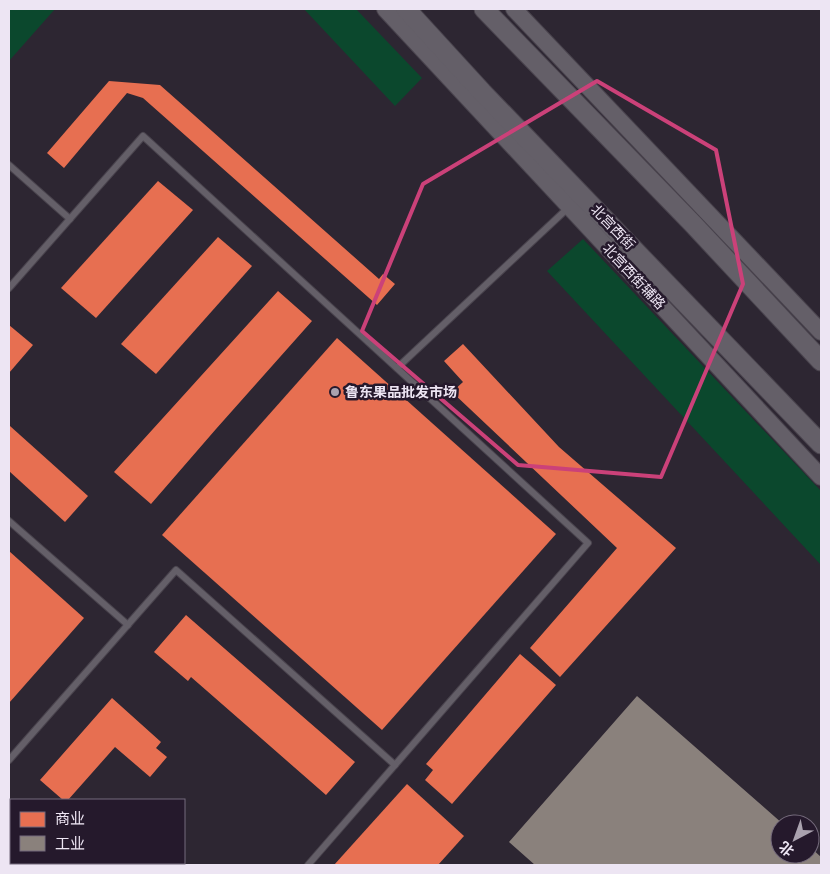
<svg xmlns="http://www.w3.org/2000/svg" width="830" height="874" font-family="Georgia,'Noto Sans SC',serif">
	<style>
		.green { fill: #0b482d }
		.shops { fill: #e76f51 }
		.industry { fill: #8a817c }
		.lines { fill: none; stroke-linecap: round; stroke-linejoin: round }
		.service-casing { stroke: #49434d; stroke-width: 8 }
		.tertiary-casing { stroke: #49434d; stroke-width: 18 }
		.secondary-casing { stroke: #49434d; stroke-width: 21 }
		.service { stroke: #645f68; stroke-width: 6 }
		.tertiary { stroke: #645f68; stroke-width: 16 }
		.secondary { stroke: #645f68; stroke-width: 19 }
		.marked { fill: none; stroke: #cb4179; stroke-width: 4; stroke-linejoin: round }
		.poi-dot { fill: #aaa2af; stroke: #25192c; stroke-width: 2 }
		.labels { text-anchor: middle; stroke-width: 5; stroke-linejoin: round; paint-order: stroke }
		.street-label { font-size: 14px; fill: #ede5f3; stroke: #25192c }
		.poi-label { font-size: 14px; font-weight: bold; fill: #ede5f3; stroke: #25192c; text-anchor: start }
	</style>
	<rect width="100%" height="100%" fill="#2d2632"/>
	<!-- green -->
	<g class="green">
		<polygon points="9,9 55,9 9,61"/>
		<polygon points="304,9 356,9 422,78 395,106"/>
		<polygon points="583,239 821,491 821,565 547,271"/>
	</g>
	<!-- shops -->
	<g class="shops">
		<polygon points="109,81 160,85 379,279 383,274 395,284 377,305 143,98 127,93 64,168 47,153"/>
		<polygon points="158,181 193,210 96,318 61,288"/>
		<polygon points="218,237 252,266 156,374 121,344"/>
		<polygon points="278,291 312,321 216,429 151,504 114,472"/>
		<polygon points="9,325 33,345 9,373"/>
		<polygon points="337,338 556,534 382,730 162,535"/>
		<polygon points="463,344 559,447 676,548 560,677 530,648 617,548 452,392 463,382 444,361"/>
		<polygon points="10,426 88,496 65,522 9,471 9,427"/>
		<polygon points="9,551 84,618 9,703"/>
		<polygon points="186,615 355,762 326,795 191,677 188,681 154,652"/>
		<polygon points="520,654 556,685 452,804 425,780 433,770 426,764"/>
		<polygon points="112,698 161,742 156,748 167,757 150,777 115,747 68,800 63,800 40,780"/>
		<polygon points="407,784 464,836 438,865 334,865"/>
		<polygon points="9,832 11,834 11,863 43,863 46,865 9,865"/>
	</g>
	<!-- industry -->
	<polygon class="industry" points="637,696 783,824 780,824 780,854 810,854 810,847 821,857 821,865 535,865 509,842"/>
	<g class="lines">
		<!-- service casing -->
		<g class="service-casing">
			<g id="service">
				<polyline points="9,165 70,219"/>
				<polyline points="9,288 143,136 588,543 308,865"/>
				<polyline points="397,368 569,207"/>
				<polyline points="9,521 128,625"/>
				<polyline points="9,760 176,570 395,765"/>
				<polyline points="9,814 11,816"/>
				<polyline points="63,863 66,865"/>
			</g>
		</g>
		<!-- tertiary casing -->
		<g class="tertiary-casing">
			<g id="tertiary">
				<polyline points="385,9 821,477"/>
				<polyline points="514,9 821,332"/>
			</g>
		</g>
		<!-- secondary casing -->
		<g class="secondary-casing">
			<g id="secondary">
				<polyline points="406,9 482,92 821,444"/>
				<polyline points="484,9 693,224 821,361"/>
			</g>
		</g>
		<!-- service -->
		<use href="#service" class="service"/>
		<!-- tertiary -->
		<use href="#tertiary" class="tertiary"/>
		<!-- secondary -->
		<use href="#secondary" class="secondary"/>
	</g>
	<!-- marked area -->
	<path class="marked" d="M597,81L716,150L743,284L661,477L518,465L362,331L423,184Z"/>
	<!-- markers -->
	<circle class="poi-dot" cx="335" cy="392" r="5"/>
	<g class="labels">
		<!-- street labels -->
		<g class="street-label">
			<text transform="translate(613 227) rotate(46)" y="5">北宫西街</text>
			<text transform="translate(634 276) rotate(47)" y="5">北宫西街辅路</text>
		</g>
		<!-- poi labels -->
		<g class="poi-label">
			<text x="345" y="397">鲁东果品批发市场</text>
		</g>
	</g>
	<!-- border -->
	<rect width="830" height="874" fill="none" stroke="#ede5f3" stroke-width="20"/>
	<!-- legend -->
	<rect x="10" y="799" width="175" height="65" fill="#25192c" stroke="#756b7c"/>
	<rect x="20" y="812" width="25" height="15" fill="#e76f51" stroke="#756b7c"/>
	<text x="55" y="824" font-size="15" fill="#ede5f3">商业</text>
	<rect x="20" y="836" width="25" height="15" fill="#8a817c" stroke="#756b7c"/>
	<text x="55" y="849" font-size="15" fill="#ede5f3">工业</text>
	<!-- north arrow -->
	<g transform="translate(795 839) rotate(221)"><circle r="24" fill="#25192c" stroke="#756b7c"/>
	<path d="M0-4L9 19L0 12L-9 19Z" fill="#aaa2af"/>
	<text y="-8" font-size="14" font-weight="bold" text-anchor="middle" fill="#ede5f3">北</text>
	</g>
</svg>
